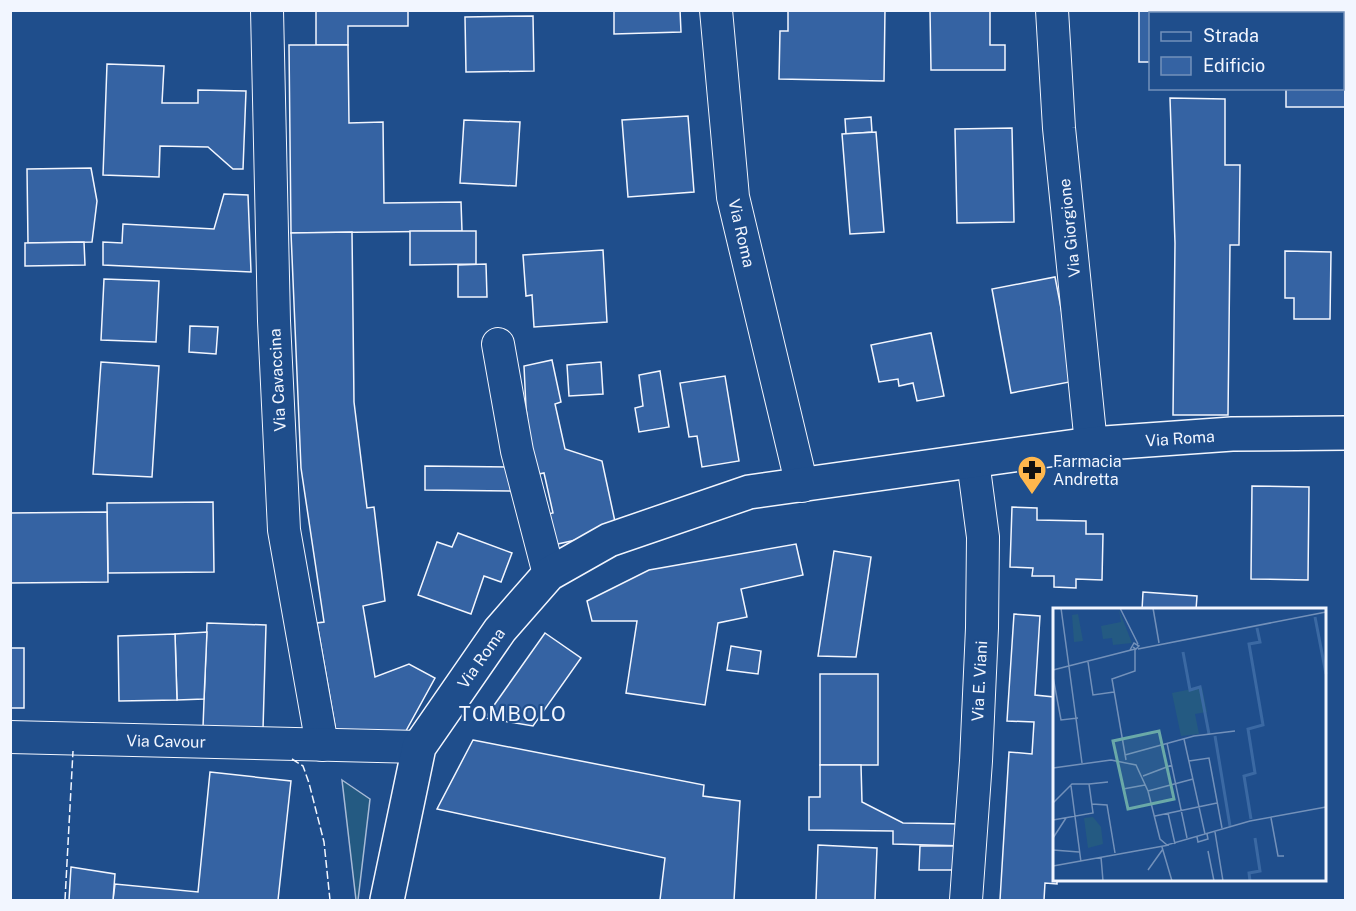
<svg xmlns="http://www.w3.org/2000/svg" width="1356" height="911" font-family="'Public Sans',sans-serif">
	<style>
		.green { fill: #245a82; stroke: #a8bbd7; stroke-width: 1.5 }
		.building { fill: #3563a3; stroke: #f2f6ff; stroke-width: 1.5 }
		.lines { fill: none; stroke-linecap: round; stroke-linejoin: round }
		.minor-casing { stroke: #f2f6ff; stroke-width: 34 }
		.secondary-casing { stroke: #f2f6ff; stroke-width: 36 }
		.minor { stroke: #1f4e8c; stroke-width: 32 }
		.secondary { stroke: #1f4e8c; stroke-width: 33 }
		.fence { stroke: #f2f6ff; stroke-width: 1.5; stroke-dasharray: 8 3; stroke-linecap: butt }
		.labels { text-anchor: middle; stroke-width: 4.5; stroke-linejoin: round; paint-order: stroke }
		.street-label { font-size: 16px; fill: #f2f6ff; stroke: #1f4e8c }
		.poi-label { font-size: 16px; fill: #f2f6ff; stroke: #1f4e8c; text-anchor: start }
		.quarter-label { font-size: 20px; letter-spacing: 1.5px; fill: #f2f6ff; stroke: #1f4e8c }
		.inset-river { fill: none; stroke: #3b69a3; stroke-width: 3 }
		.inset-road { fill: none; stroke: #7391ba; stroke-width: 1.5 }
		.view { fill: #6aa9a8; fill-opacity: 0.15; stroke: #6aa9a8; stroke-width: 3 }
		.inset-edge { fill: none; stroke: #f2f6ff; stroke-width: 3 }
	</style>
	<rect width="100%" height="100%" fill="#1f4e8c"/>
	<!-- green -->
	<polygon class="green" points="342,780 370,799 358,900 356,900"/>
	<!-- building -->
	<g class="building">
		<polygon points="316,10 408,10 408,26 348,26 348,45 316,45"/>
		<polygon points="614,10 680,10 681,32 614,34"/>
		<polygon points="788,10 885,10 884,81 779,79 780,31 788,31"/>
		<polygon points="930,10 990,10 990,45 1005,45 1005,70 931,70"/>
		<polygon points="1139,10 1207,10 1207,14 1150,14 1150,62 1139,62"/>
		<polygon points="533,16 534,71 466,72 465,17"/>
		<polygon points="289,45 348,45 349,123 383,122 384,203 461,202 462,231 291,233"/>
		<polygon points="1342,53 1346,53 1346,107 1286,107 1286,88 1342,88"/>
		<polygon points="107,64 164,66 162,103 198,103 198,90 246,91 243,169 233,169 208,147 160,146 159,177 103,175"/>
		<polygon points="1170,98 1225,99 1225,165 1240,165 1239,245 1230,245 1228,415 1173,415 1175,243"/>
		<polygon points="688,116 694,192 628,197 622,120"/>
		<polygon points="871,117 872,132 846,134 845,119"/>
		<polygon points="464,120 520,122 516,186 460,183"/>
		<polygon points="1012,128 1014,222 957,223 955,129"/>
		<polygon points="876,132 884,232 850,234 842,134"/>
		<polygon points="91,168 97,201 92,242 28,243 27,169"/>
		<polygon points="224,194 248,195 251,272 103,265 103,242 122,243 123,224 214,229"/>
		<polygon points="410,231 476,231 476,264 410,265"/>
		<polygon points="352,232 354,402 367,508 374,507 385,601 363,606 375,677 409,664 435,678 402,738 337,738 317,623 324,622 301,468 291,233"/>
		<polygon points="84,242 85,265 25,266 25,243"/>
		<polygon points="603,250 607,322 534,327 532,295 526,296 523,255"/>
		<polygon points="1285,251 1331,252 1330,319 1294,319 1294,298 1285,298"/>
		<polygon points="486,264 487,297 458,297 458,265"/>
		<polygon points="1055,277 1075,381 1011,393 992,289"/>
		<polygon points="104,279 159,281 156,342 101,340"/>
		<polygon points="190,326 218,327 216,354 189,352"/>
		<polygon points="931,333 944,396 917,401 913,383 899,386 898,379 879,382 871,345"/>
		<polygon points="552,360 561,402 555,404 565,449 602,461 617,531 553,545 547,514 553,513 544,473 534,475 526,408 524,366"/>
		<polygon points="101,362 159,366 152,477 93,474"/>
		<polygon points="601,362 603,394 569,396 567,365"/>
		<polygon points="660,371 669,427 639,432 635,408 643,406 639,375"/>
		<polygon points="725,376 739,461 702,467 697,436 689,437 680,383"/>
		<polygon points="425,466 512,467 512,491 425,490"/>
		<polygon points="1252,486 1309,487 1308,580 1251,579"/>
		<polygon points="213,502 214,572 108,573 107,503"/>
		<polygon points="1012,507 1037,508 1037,520 1086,521 1086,534 1103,534 1102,580 1076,579 1076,588 1054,587 1054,576 1032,576 1033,568 1010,567"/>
		<polygon points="107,512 108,582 10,583 10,513"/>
		<polygon points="458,533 512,553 501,582 484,576 471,614 418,595 437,542 452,547"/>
		<polygon points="796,544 803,575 741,589 747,617 718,623 705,705 626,693 637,621 592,621 587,601 649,570"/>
		<polygon points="834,551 871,557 856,657 818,656"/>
		<polygon points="1143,592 1197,596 1196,610 1142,610"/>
		<polygon points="1014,614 1040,616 1035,695 1054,697 1054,880 1057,880 1057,884 1045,883 1044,900 1000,900 1009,752 1032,754 1034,722 1007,721"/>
		<polygon points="207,623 266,625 263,729 203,727"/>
		<polygon points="207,632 204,699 177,700 175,634"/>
		<polygon points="545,633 581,658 533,726 485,718"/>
		<polygon points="175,634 177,700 119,701 118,636"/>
		<polygon points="731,646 761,651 758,674 727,670"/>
		<rect x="10" y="648" width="14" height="60"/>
		<rect x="820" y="674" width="58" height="91"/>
		<polygon points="473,740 704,785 703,796 740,801 734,900 660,900 665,858 437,809"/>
		<polygon points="820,765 861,765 862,802 903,823 965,824 965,846 893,844 893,831 809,830 809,797 820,797"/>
		<polygon points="210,772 291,781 278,900 113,900 115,884 198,892"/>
		<polygon points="818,845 877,848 875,900 816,900"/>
		<polygon points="920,846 965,846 965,870 919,870"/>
		<polygon points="71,867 115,874 113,900 69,900"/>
	</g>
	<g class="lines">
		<!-- minor casing -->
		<g class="minor-casing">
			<g id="minor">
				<polyline points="267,10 274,321 284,530 322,745"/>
				<polyline points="716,10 733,197 802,486"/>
				<polyline points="1052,10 1059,128 1091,444"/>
				<polyline points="498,344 517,451 549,574"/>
				<polyline points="10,737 419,747"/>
				<polyline points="966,900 976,761 982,628 983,537 973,461"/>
			</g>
		</g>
		<!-- secondary casing -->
		<g class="secondary-casing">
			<polyline id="secondary" points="387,900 419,747 500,630 549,574 609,540 749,492 1091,444 1232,434 1346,433"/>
		</g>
		<!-- minor -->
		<use href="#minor" class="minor"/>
		<!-- secondary -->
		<use href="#secondary" class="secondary"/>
		<!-- fence -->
		<g class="fence">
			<polyline points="292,759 303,766 309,783 324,842 330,900"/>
			<polyline points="65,900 73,751"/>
		</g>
	</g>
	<!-- icons -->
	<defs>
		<g id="pharmacy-pin" transform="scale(1.5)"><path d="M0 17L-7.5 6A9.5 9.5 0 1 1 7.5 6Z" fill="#ffb74d" stroke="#1f4e8c"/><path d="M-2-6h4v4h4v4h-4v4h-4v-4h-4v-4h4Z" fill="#111"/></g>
	</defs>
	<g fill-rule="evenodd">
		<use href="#pharmacy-pin" x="1032" y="470"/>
	</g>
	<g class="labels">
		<!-- street labels -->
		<g class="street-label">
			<text transform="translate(1069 228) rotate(-96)" y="6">Via Giorgione</text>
			<text transform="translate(742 233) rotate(77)" y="6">Via Roma</text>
			<text transform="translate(277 380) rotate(-93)" y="6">Via Cavaccina</text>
			<text transform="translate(1180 438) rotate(-4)" y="6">Via Roma</text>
			<text transform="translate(481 658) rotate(-55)" y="6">Via Roma</text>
			<text transform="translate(979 681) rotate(-87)" y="6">Via E. Viani</text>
			<text transform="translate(166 741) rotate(1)" y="6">Via Cavour</text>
		</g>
		<!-- poi labels -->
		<g class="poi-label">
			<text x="1053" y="467">Farmacia<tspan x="1053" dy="18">Andretta</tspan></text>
		</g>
		<!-- quarter labels -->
		<g class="quarter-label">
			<text x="513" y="721">TOMBOLO</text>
		</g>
	</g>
	<!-- overview -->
	<g transform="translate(1053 608)">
		<rect width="273" height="273" fill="#1f4e8c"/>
		<path d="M66,2L79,35L60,37L59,30L50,31L48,18L68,14ZM25,6L30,33L21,34L19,7ZM149,79L154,104L142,106L146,126L128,128L119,85ZM40,209L48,219L50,236L35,240L31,210Z" fill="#245a82"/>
		<path class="inset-river" d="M262,9L273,66M130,44L137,82L147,79L156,126M162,128L177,218M198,211L191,168L202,165L195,121L210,117L196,36L207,34L204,20M197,273L196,265L207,263L202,230"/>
		<path class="inset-road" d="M8,0L29,155M67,0L85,36M100,0L106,35M85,41L273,4M77,42L81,35L86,38L83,41L80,39M35,54L40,87L61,84M0,62L82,41M0,69L8,112L25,110M131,131L152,226M114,135L134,230M72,147L141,128L182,123M73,152L59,71L82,63V41M136,153L156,150L169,220M0,160L58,152L83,157L95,183L107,231L114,237L197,213L273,199M90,168L119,157M36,176L55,174M18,178L28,254M70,181L92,177M95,183L140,171M0,195L19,176H36L40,205L0,212M39,196L54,197L62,245M115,205L122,236M102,208L164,195M218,210L225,248H231M162,224L170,273M144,229L145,234L155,231L154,226M0,230L13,210M109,239L119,273M0,242L26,244M155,243L161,273M48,249L50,273M0,258L116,237M95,262L110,241"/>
		<path class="view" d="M106,123L121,191L75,201L60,133Z"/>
		<rect width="273" height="273" class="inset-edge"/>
	</g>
	<!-- border -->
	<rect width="1356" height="911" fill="none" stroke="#f2f6ff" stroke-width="24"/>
	<!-- legend -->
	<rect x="1149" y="12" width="195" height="78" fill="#1f4e8c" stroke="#7391ba" stroke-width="1.5"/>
	<rect x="1161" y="32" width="30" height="9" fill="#1f4e8c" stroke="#7391ba" stroke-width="1.5"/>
	<text x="1203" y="42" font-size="18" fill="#f2f6ff">Strada</text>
	<rect x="1161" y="57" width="30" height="18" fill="#3563a3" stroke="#7391ba" stroke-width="1.5"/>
	<text x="1203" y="72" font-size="18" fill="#f2f6ff">Edificio</text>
</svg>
